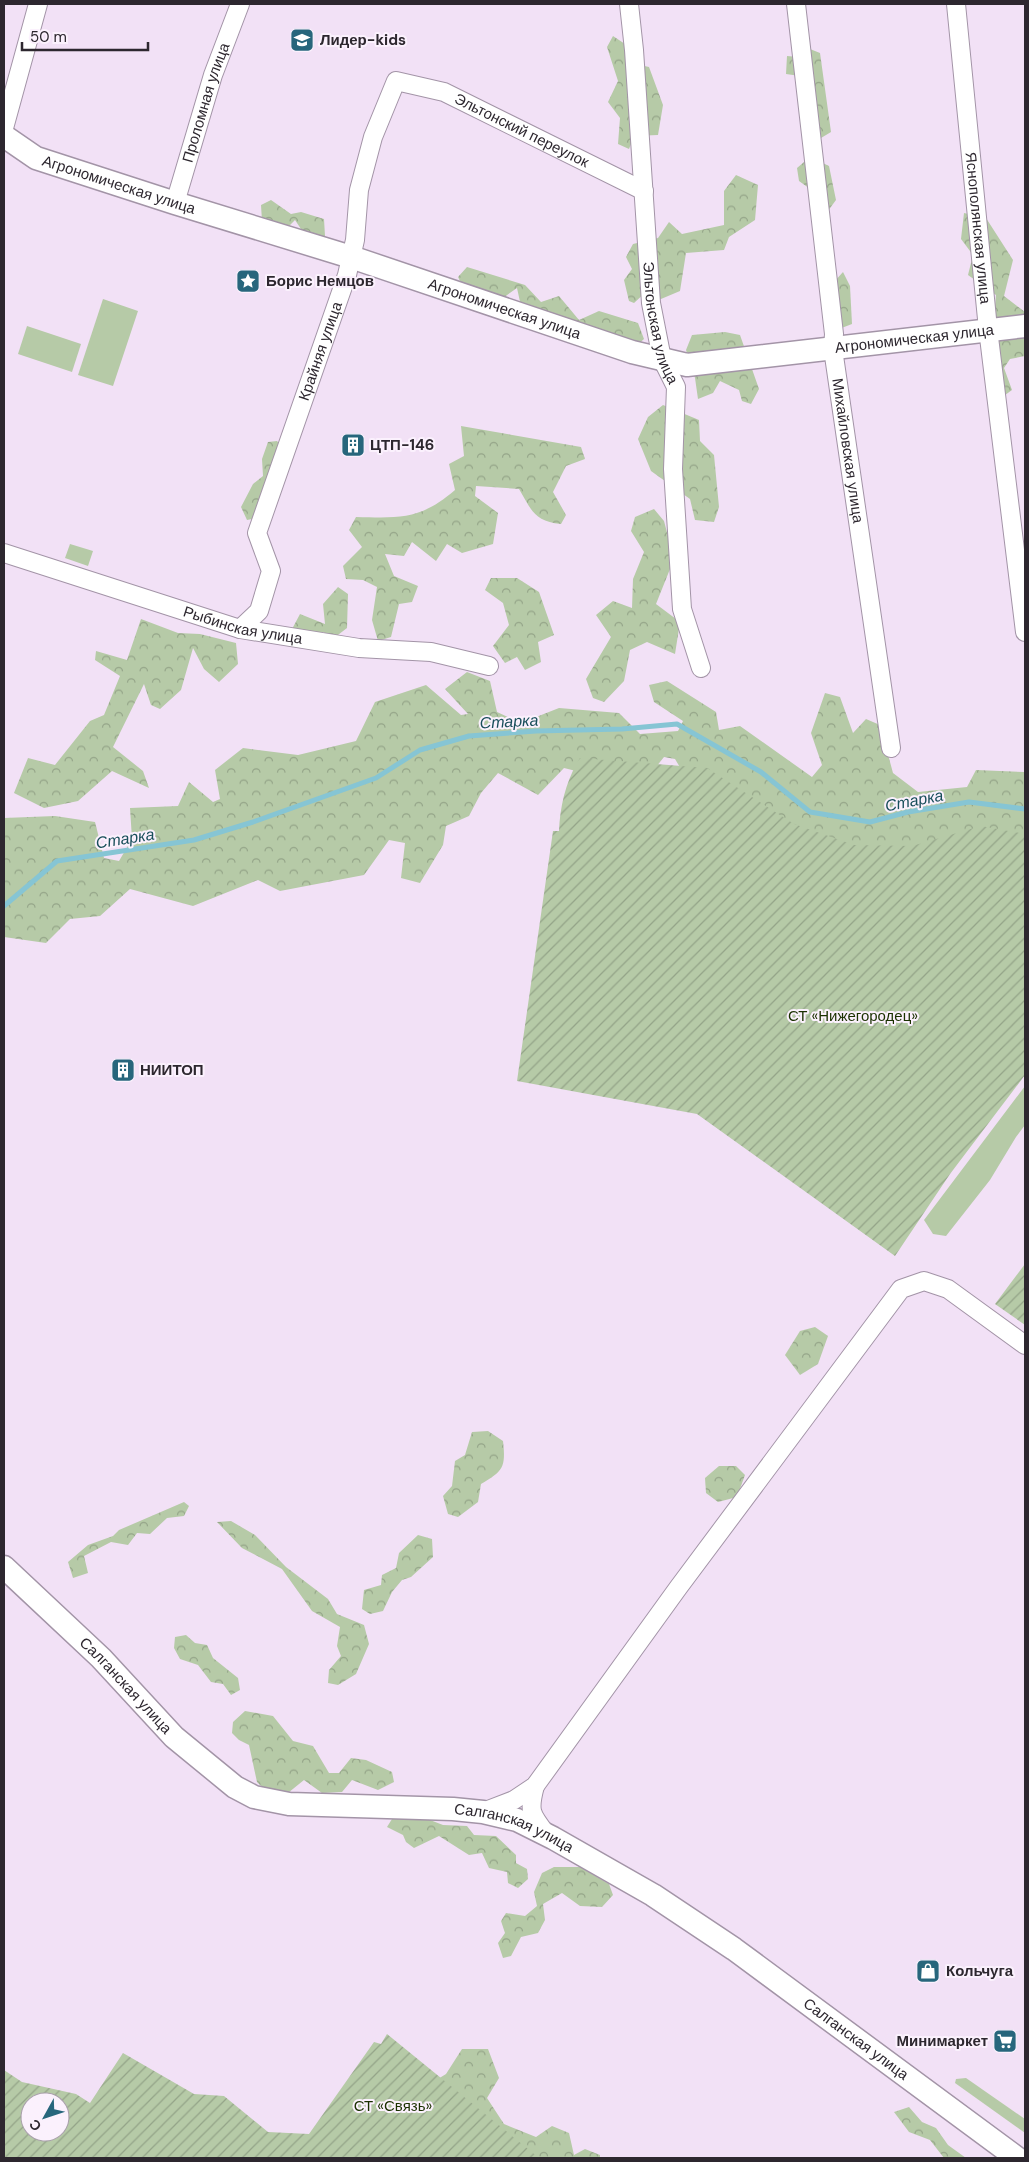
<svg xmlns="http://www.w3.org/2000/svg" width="1029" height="2162" font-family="'DM Sans',sans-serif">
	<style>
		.green { fill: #b6caa7 }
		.forest { fill: url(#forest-crowns) }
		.garden { fill: url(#garden-furrows); fill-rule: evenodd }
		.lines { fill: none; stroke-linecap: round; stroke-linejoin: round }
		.stream { stroke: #86c5d4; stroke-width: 5 }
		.minor-casing { stroke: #a394a7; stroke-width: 20 }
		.tertiary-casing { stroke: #a394a7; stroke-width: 25 }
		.minor { stroke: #fff; stroke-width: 18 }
		.tertiary { stroke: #fff; stroke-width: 22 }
		.labels { text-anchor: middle; stroke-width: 4; stroke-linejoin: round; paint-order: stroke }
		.poi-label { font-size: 15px; font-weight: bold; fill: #2d272f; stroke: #fbf1fd; text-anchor: start }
		.street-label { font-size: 15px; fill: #2d272f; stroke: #fbf1fd }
		.park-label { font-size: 15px; fill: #1a3100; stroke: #fbf1fd }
		.water-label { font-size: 16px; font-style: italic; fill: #184e5a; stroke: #fbf1fd }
	</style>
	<defs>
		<pattern id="forest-crowns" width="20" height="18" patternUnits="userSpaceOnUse" patternTransform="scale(1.25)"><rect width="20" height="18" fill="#b6caa7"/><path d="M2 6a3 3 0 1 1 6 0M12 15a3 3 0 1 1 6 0" fill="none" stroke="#94a488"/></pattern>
		<pattern id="garden-furrows" width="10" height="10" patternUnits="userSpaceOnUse" patternTransform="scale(1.25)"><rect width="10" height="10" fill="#b6caa7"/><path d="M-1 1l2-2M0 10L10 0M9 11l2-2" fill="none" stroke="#94a488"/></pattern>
	</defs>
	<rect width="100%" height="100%" fill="#f2e1f6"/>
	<!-- green -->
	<g class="green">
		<polygon points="103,299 138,311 113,386 78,375"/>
		<polygon points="27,326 81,344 72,372 18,354"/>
		<polygon points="70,544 93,551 88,566 65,558"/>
		<polygon points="1025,1086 1025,1125 1016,1137 990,1180 946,1236 933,1234 924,1220"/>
		<polygon points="966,2078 1025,2119 1025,2133 955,2083 956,2079"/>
	</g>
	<!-- forest -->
	<g class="forest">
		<polygon points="613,36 625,44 631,63 649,67 663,105 658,135 634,136 629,149 618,144 620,118 608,102 618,81 607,47"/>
		<polygon points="805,47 820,53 831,132 816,141 800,76 786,74 787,56 798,57"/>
		<polygon points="810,157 829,166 836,200 825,215 813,191 799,181 797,168"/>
		<polygon points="736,175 758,185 755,220 729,237 724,250 686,253 680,291 661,299 647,291 634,303 629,301 624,280 632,269 626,257 633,244 658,238 669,222 682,234 724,225 724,191"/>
		<polygon points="271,200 291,214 301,212 324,219 325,236 317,241 305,235 295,220 285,230 262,221 261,205"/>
		<polygon points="964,213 986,218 1013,260 1004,296 1025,312 1025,356 1010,359 1004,368 1012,390 1001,398 992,341 996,295 968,275 973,255 961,239"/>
		<polygon points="467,267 525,285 541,302 559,296 579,320 599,311 638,323 644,339 634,348 522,311 517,288 497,302 465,291 458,277"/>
		<polygon points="843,272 850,286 852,324 839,329 825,292"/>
		<polygon points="725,332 740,335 759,389 751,404 742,401 739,390 720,381 713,393 698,399 695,378 686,350 692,335"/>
		<polygon points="663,405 699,420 700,441 714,455 719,507 714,522 695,520 690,499 651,471 638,439 648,417"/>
		<path d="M461,426L581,447L585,459L566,466L553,492L566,515L561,524C534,521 532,511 519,489L476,486L475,496L498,513L493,544L462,553L447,544L436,561L412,542L404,556L385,554L394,576L418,586L412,602L399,604L391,637L378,641L372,620L377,587L363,580L346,579L343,566L362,547L349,530L356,517C400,518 420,520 455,490L449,464L464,456Z"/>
		<polygon points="277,441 284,449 258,518 247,520 241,507 253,484 263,476 262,459 268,442"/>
		<polygon points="654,509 664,521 674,559 656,604 680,622 675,654 647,642 630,650 624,681 604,702 593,698 586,679 611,637 596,615 613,601 632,608 633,579 644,552 631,531 635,517"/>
		<polygon points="491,578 517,578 539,592 554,635 538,642 541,662 525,670 517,657 505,663 493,646 509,625 503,603 485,590"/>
		<polygon points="338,587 348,594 347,628 334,638 323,632 313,645 291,631 300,614 325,624 323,604"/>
		<polygon points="141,619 178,633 200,634 236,643 238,664 219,682 204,669 193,648 181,690 160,709 151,705 144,684 113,747 143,771 149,788 112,771 78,801 44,808 14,793 28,758 55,765 90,721 104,715 120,676 95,660 96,651 127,660"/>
		<polygon points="467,672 490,681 497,712 521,723 559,708 619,713 640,734 678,731 683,721 654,702 649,685 667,681 716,712 719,730 740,726 812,777 822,765 811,733 825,693 840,697 853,733 866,719 880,725 893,773 918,792 967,787 976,770 1024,772 1025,853 983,862 856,852 687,779 675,759 664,757 640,787 564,768 538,795 498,773 481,793 469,816 446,826 443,845 420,883 401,878 405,843 389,840 364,875 280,891 258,880 193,906 130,889 100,916 70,919 46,943 4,937 4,818 55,816 95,822 104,858 119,861 132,839 130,808 178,806 189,782 213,802 220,799 215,770 243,748 298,755 356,741 375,702 426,685 461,715 468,714 445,689"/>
		<polygon points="815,1327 828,1336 818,1364 800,1375 785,1355 800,1331"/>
		<path d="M488,1431L503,1441C506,1468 503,1471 481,1484L478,1502L458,1517L448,1514L443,1496L452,1486L455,1461L465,1455L472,1432Z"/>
		<polygon points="719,1466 736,1466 745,1475 737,1497 718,1502 706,1493 705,1478"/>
		<polygon points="184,1502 189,1506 184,1516 167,1518 150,1534 137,1533 128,1545 111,1542 84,1556 88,1573 73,1578 68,1562 88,1545 113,1536 119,1530"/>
		<polygon points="231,1521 255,1535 286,1567 328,1599 337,1614 364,1625 369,1644 356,1674 338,1685 328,1683 329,1670 341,1656 337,1646 340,1627 312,1611 282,1569 242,1548 217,1522"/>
		<polygon points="418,1535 432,1539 433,1557 411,1577 402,1580 392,1592 383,1611 370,1614 362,1609 364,1590 381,1585 382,1575 396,1568 399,1553"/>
		<polygon points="186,1635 195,1643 207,1645 213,1658 238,1678 240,1690 231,1695 223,1684 211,1682 198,1665 180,1659 174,1648 175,1637"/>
		<polygon points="245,1711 273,1716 293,1741 313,1746 329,1773 339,1773 351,1758 366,1760 392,1772 394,1782 378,1790 352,1780 342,1792 322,1793 304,1780 283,1797 272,1797 257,1782 249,1745 239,1740 232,1733 233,1722"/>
		<polygon points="392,1819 430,1820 443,1825 467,1826 474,1835 496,1836 516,1855 516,1863 527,1869 528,1879 518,1888 508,1883 507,1872 489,1868 482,1853 469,1855 439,1836 414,1848 406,1842 403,1835 387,1827"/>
		<polygon points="554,1867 580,1867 609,1884 613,1895 602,1907 580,1906 562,1893 543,1904 545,1920 538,1933 521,1937 511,1956 503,1958 498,1943 505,1933 501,1921 506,1913 525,1916 537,1906 534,1892 542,1873"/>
		<polygon points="462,2049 488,2049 499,2078 487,2098 504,2124 536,2137 552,2126 569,2133 574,2155 585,2149 600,2155 600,2158 484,2158 425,2087 446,2074"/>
		<polygon points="909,2107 922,2122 936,2128 948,2145 966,2158 944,2158 930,2140 909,2132 894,2112"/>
	</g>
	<!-- garden -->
	<g class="garden">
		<path d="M580,758L707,768L794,824L854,845L912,846L981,826L1025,834V1075L950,1174L895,1256L697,1114L517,1081L553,831H559C560,806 566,780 580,758Z"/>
		<polygon points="1025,1264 1025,1325 995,1304"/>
		<path d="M387,2034L539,2158H4V2070L22,2082L76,2094L90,2103L123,2053L194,2094L224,2096L268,2132L309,2134L374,2042L381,2044ZM30,2102H60V2132H30Z"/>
	</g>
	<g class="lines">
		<!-- stream -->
		<polyline class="stream" points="4,906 57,861 194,840 253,822 376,778 420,750 469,736 536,731 622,729 677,724 761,772 810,812 870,822 908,812 969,802 1025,809"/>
		<!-- minor casing -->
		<g class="minor-casing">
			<g id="minor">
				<path id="s1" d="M629,4L634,50L651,303L662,359L676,387L673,469L682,609L701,668"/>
				<path id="s2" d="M796,4L834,334L833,349L891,748"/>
				<path id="s3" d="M956,4L988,329L1025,632"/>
				<polyline points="4,128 38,4"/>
				<path id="s4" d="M175,203L213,75L240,4"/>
				<path id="s5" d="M4,553L240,629L359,648L431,652L489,666"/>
				<path id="s6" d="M240,629L259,611L271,571L257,533L347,275L355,240L359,190L373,137L396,81L444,92L644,191"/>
				<path d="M535,1786C528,1812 531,1814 547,1835"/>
				<polyline points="483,1812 514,1800 535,1786 678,1588 901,1289 924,1281 948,1289 1025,1345"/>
			</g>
		</g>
		<!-- tertiary casing -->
		<g class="tertiary-casing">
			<g id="tertiary">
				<path id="s7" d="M4,136L36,158L175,203L351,257L632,352L687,365L1025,326"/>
				<path id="s8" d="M4,1567L101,1658L174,1737L235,1787L254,1797L289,1804L453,1809L483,1812L517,1820L553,1838L653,1895L734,1949L1017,2158"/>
			</g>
		</g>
		<!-- minor -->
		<use href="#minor" class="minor"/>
		<!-- tertiary -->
		<use href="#tertiary" class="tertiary"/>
	</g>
	<!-- icons -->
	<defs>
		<g id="school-square" transform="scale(1.25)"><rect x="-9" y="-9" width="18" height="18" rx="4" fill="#27667c" stroke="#fbf1fd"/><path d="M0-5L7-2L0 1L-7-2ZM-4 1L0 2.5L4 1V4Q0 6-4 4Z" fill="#fff"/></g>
		<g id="sight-square" transform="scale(1.25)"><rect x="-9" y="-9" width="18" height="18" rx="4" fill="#27667c" stroke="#fbf1fd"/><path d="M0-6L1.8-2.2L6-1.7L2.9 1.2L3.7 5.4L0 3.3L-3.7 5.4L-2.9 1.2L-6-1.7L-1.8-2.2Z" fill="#fff"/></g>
		<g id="building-square" transform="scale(1.25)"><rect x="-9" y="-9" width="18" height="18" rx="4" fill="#27667c" stroke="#fbf1fd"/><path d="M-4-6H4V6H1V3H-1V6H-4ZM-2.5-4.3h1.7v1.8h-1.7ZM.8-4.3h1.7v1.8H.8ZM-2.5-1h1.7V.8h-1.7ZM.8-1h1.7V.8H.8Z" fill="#fff"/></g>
		<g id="shop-square" transform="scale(1.25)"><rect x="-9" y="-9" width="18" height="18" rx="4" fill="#27667c" stroke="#fbf1fd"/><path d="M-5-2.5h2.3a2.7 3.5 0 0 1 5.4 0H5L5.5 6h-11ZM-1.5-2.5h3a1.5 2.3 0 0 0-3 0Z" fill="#fff"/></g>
		<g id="supermarket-square" transform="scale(1.25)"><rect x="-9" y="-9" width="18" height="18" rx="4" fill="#27667c" stroke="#fbf1fd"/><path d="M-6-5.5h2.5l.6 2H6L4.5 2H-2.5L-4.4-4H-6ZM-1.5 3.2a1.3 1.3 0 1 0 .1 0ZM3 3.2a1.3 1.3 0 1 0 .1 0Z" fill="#fff"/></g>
	</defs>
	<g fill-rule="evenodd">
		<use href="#school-square" x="302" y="40"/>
		<use href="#sight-square" x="248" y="281"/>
		<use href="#building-square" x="353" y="445"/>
		<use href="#building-square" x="123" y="1070"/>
		<use href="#shop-square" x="928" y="1971"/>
		<use href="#supermarket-square" x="1005" y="2041"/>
	</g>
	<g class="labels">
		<!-- poi labels -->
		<g class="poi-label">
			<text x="320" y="45">Лидер-kids</text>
			<text x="266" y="286">Борис Немцов</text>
			<text x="370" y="450">ЦТП-146</text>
			<text x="140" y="1075">НИИТОП</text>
			<text x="946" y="1976">Кольчуга</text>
			<text x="988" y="2046" text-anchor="end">Минимаркет</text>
		</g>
		<!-- street labels -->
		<g class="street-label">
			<text dy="5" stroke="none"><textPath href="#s4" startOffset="105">Проломная улица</textPath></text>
			<text dy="5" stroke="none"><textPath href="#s6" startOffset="719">Эльтонский переулок</textPath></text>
			<text dy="5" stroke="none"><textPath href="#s7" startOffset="126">Агрономическая улица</textPath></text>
			<text dy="5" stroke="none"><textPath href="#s3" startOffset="225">Яснополянская улица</textPath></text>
			<text dy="5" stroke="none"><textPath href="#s7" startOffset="531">Агрономическая улица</textPath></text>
			<text dy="5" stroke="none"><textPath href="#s1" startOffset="321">Эльтонская улица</textPath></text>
			<text dy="5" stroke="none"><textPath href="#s7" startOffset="951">Агрономическая улица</textPath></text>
			<text dy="5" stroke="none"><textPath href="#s6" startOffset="301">Крайняя улица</textPath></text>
			<text dy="5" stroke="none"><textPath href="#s2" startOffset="450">Михайловская улица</textPath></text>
			<text dy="5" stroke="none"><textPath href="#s5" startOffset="250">Рыбинская улица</textPath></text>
			<text dy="5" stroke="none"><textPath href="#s8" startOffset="170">Салганская улица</textPath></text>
			<text dy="5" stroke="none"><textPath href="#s8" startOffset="605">Салганская улица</textPath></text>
			<text dy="5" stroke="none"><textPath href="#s8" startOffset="1010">Салганская улица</textPath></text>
		</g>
		<!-- park labels -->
		<g class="park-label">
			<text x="853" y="1021">СТ «Нижегородец»</text>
			<text x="393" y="2111">СТ «Связь»</text>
		</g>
		<!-- water labels -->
		<g class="water-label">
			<text transform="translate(509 721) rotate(-3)" y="6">Старка</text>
			<text transform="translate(914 800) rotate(-11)" y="6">Старка</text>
			<text transform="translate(125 838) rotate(-9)" y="6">Старка</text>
		</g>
	</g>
	<!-- border -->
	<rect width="1029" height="2162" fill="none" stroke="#2d272f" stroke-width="10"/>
	<!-- north arrow -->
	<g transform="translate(45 2117) rotate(230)"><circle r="24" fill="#fbf1fd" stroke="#a9a0ab"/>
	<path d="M0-4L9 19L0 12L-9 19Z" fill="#27667c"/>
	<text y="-8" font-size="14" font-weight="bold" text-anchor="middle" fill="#2d272f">С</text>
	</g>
	<!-- scale -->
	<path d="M22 42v8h126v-8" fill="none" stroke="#2d272f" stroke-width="2.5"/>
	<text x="30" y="42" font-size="15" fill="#2d272f" stroke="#fbf1fd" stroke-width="4" paint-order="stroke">50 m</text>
</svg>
